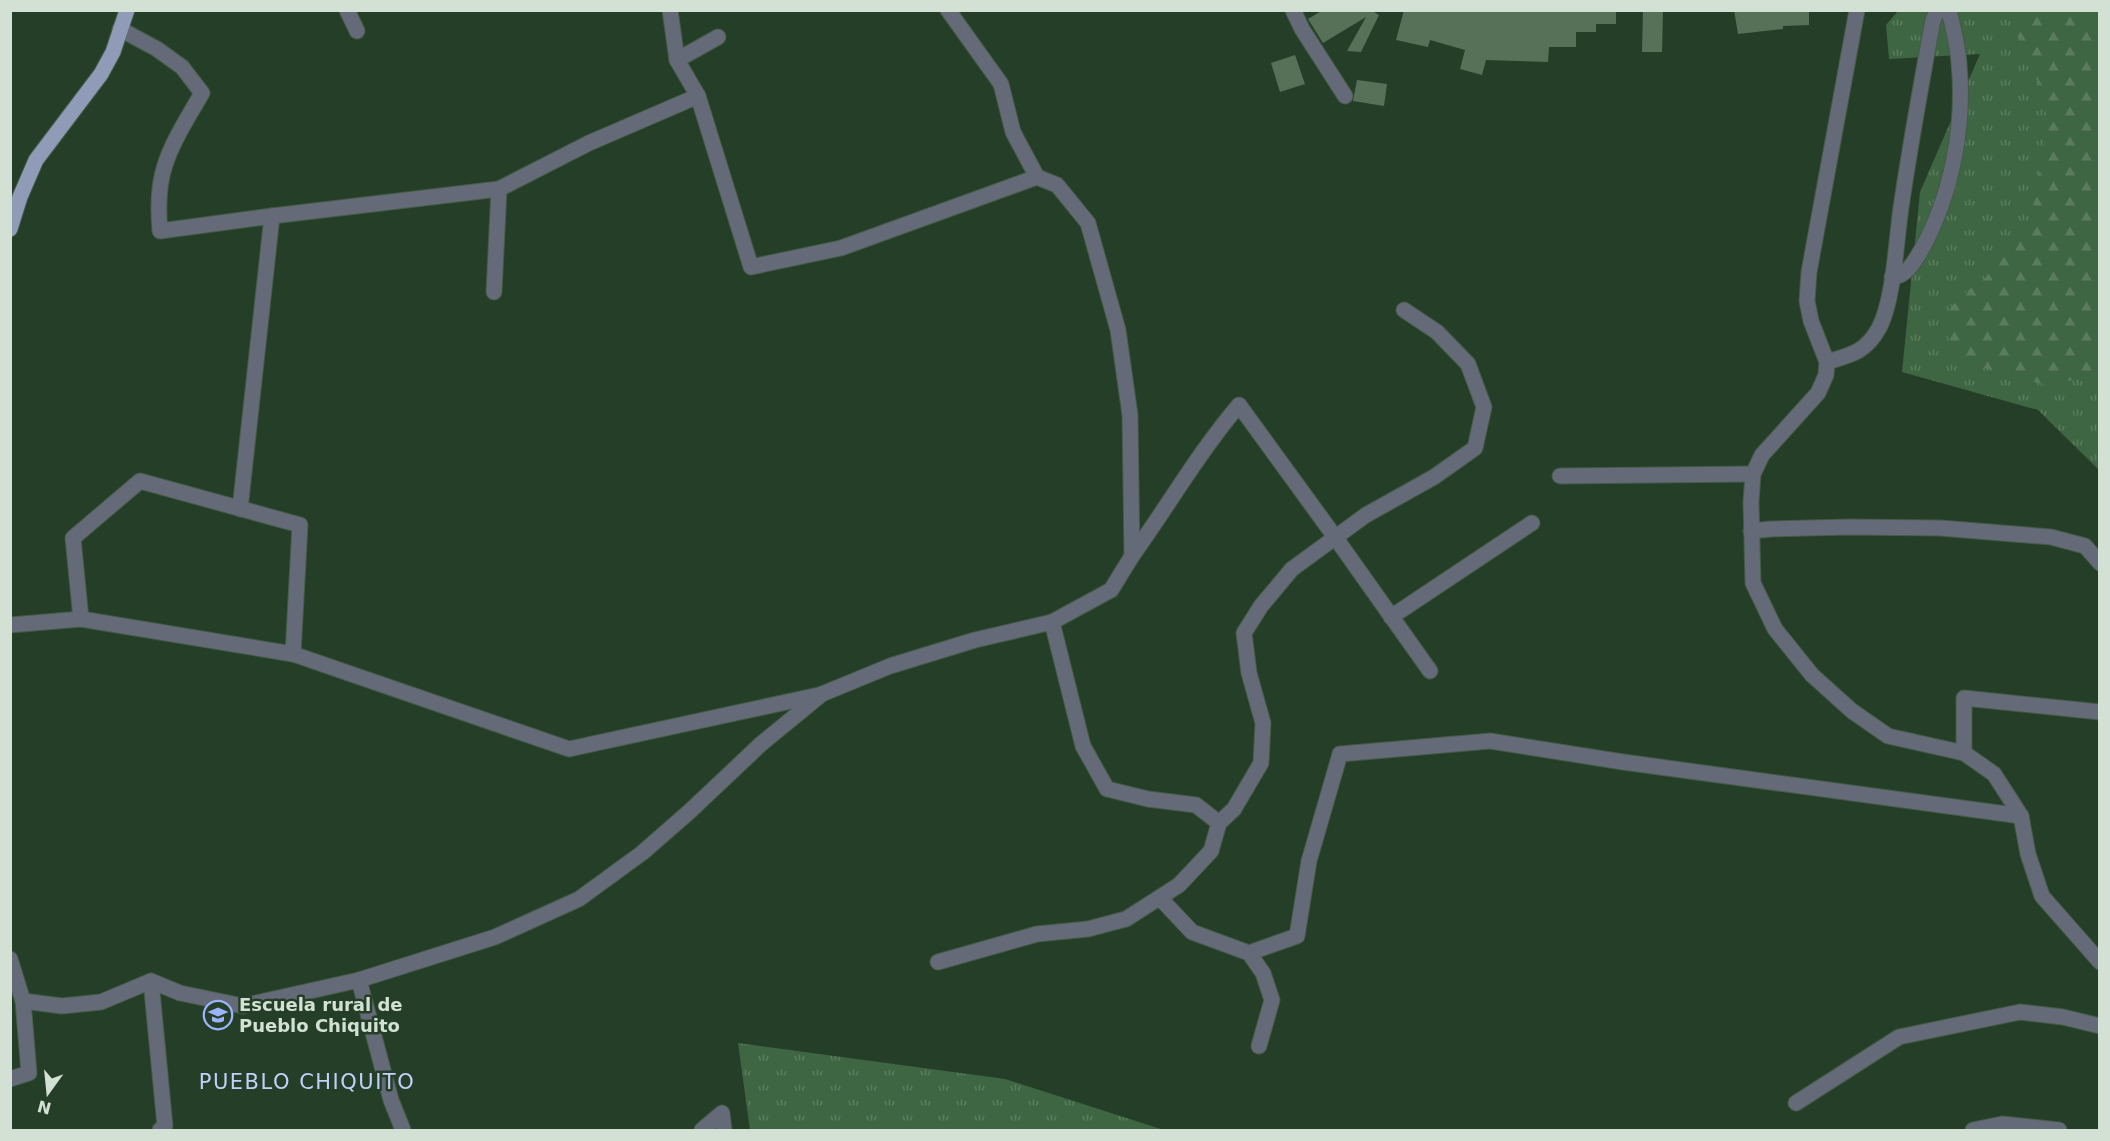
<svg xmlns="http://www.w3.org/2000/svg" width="2110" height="1141" font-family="'DejaVu Sans',sans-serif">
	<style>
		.grass { fill: url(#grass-tufts) }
		.forest { fill: url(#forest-firs) }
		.building { fill: #577159 }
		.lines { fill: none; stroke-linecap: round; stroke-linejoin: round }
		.minor-casing { stroke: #445b47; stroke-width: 17 }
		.major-casing { stroke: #445b47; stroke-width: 17 }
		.minor { stroke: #646a77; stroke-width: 15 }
		.major { stroke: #909bb7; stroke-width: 15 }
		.labels { text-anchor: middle; stroke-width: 5; stroke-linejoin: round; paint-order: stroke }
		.poi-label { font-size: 18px; font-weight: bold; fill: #d2e1d3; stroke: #253e28; text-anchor: start }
		.quarter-label { font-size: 21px; letter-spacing: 1.5px; fill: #c0d0f9; stroke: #253e28 }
	</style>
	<defs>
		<pattern id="grass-tufts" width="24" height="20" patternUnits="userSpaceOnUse" patternTransform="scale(1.5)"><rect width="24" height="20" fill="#3f6643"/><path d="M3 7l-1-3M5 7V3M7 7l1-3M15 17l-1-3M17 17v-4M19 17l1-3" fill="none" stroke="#5a7c5d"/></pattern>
		<pattern id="forest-firs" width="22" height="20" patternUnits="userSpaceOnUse" patternTransform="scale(1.5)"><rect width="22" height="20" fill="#3f6643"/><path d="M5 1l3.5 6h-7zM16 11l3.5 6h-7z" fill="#5a7c5d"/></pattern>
	</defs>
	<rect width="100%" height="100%" fill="#253e28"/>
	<!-- grass -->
	<g class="grass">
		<polygon points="1898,11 2099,11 2099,470 2038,410 1902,372 1920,192 1980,54 1889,59 1886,25"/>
		<polygon points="738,1043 1005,1079 1164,1130 750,1130"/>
	</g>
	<!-- forest -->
	<polygon class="forest" points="2011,11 2099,11 2099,376 2090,374 2068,381 2045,385 1977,366 1958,354 1946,334 1949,309 1966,292 1987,277 2019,239 2031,217 2046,137 2046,113 2042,90 2021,48"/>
	<!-- building -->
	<g class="building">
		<polygon points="1323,10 1377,10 1374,12 1379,15 1361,52 1347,51 1366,17 1323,43 1308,19"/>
		<polygon points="1404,10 1616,10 1616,24 1596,24 1596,32 1576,32 1576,47 1549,47 1548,62 1486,60 1482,75 1460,69 1465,50 1430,40 1428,47 1396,40"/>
		<polygon points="1643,10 1663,10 1662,52 1642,52"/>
		<polygon points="1734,10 1809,10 1809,25 1783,26 1783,29 1738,34"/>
		<polygon points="1295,55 1305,84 1280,92 1271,63"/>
		<polygon points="1357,80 1387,84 1384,106 1353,101"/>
	</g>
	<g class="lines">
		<!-- minor casing -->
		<g class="minor-casing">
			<g id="minor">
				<polyline points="347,10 357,31"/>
				<polyline points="670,10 677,60 698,96 751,267 841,248 1037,177"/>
				<polyline points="1293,10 1302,29 1345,96"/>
				<polyline points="1857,10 1809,272 1807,301 1811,321 1827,362 1826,375 1818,393 1762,455 1753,474 1751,502 1753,583 1775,629 1812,675 1852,711 1888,736 1964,753 1994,774 2021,816 2028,854 2042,896 2100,962"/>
				<path d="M120,29L157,49L182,67L202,93C189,116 173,140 165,165C158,186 158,210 160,231L272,216"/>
				<polyline points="677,60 718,37"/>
				<path d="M1892,277C1907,277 1916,259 1923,247C1952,193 1965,125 1959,64C1958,46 1953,28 1949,10"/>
				<polyline points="494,292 499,189"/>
				<path d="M1827,362C1851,355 1866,352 1879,328C1893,302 1896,246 1900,215C1909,150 1921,85 1933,20L1938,10"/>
				<polyline points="1560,476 1753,474"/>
				<polyline points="240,509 272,216 499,189 589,143 698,96"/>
				<polyline points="1751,531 1771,529 1849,527 1940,528 2051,537 2085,546 2100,563"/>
				<path d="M1132,556C1168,506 1199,452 1239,405L1335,537L1430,671"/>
				<polyline points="1391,617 1532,523"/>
				<polyline points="81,619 73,538 140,481 300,525 293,654"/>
				<polyline points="10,625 81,619 293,654 569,749 819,695"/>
				<polyline points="1964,753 1964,698 2100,712"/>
				<polyline points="1219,823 1234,809 1261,763 1263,723 1249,673 1244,633 1261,606 1292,569 1366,515 1434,477 1475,448 1484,407 1468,364 1437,332 1404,310"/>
				<polyline points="1160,898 1192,932 1249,953 1297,936 1309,861 1340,754 1490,741 1623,762 2021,816"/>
				<polyline points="1249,953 1263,973 1272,1000 1259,1046"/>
				<polyline points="10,959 23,1001 29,1073 10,1079"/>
				<polyline points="938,962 1037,934 1088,929 1126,919 1179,885 1211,851 1219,823 1196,805 1148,799 1107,789 1083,746 1052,622"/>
				<polyline points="359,980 391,1100 403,1130"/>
				<polyline points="151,981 165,1126 160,1130"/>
				<polyline points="23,1001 62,1006 101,1002 151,981 180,993 243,1006 359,980 495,937 579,899 642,853 689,812 761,744 822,694 890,666 975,640 1052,622 1111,590 1132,556 1130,415 1118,330 1088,223 1057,185 1037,177 1013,132 1001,84 948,10"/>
				<polyline points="1796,1103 1899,1037 2020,1012 2063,1017 2100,1026"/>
				<polyline points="702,1130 722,1113 724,1130"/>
				<polyline points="1973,1130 2002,1124 2059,1130"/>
			</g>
		</g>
		<!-- major casing -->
		<g class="major-casing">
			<polyline id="major" points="10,229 20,197 36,160 101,74 113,52 127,10"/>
		</g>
		<!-- minor -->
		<use href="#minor" class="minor"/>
		<!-- major -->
		<use href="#major" class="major"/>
	</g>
	<!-- icons -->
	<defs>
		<g id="school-ring" transform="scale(1.5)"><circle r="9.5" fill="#253e28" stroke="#9ab5fd" stroke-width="1.5"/><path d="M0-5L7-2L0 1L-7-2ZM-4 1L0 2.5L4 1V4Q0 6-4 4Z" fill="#9ab5fd"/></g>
	</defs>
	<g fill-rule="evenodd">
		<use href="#school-ring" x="218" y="1015"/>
	</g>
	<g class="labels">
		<!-- poi labels -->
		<g class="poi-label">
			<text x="239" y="1011">Escuela rural de<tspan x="239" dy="21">Pueblo Chiquito</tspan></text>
		</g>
		<!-- quarter labels -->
		<g class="quarter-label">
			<text x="307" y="1089">PUEBLO CHIQUITO</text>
		</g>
	</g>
	<!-- border -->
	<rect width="2110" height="1141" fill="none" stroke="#d2e1d3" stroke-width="24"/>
	<!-- north arrow -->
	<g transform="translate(48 1093) rotate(195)" stroke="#253e28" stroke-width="4.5" paint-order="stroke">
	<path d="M0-4.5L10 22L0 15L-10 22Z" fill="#d2e1d3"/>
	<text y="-9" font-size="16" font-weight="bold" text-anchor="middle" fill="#d2e1d3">N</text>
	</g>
</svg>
